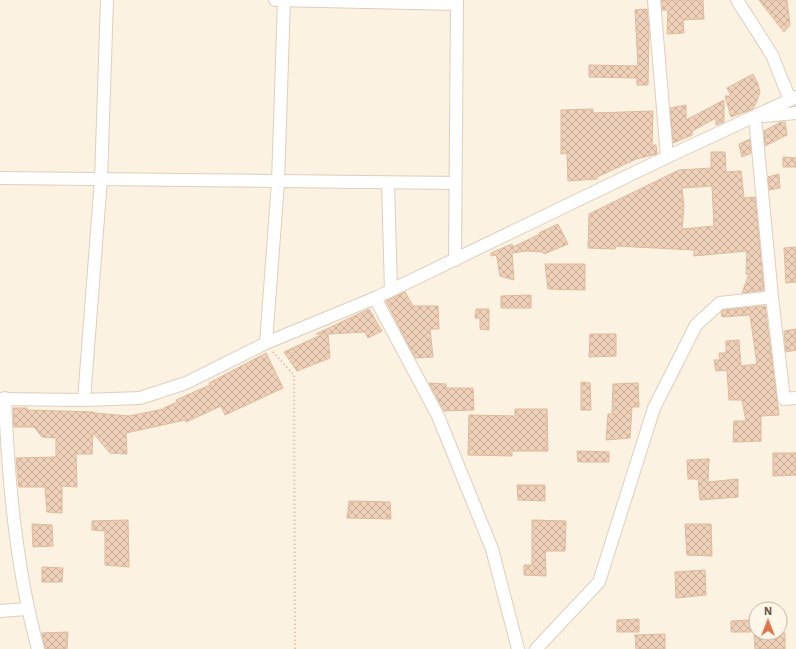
<svg xmlns="http://www.w3.org/2000/svg" width="796" height="649" font-family="'Work Sans',sans-serif">
	<style>
		.building { fill: url(#building-cross-hatch); stroke: #e1b99b; fill-rule: evenodd }
		.lines { fill: none; stroke-linecap: round; stroke-linejoin: round }
		.minor-casing { stroke: #decebd; stroke-width: 14 }
		.path { stroke: #d3b59e; stroke-width: 2; stroke-dasharray: 1 3; stroke-linecap: butt }
		.minor { stroke: #fff; stroke-width: 12 }
	</style>
	<defs>
		<pattern id="building-cross-hatch" width="8" height="8" patternUnits="userSpaceOnUse"><rect width="8" height="8" fill="#efd1ba"/><path d="M0 0l8 8M0 8l8-8" fill="none" stroke="#c6ad99"/></pattern>
	</defs>
	<rect width="100%" height="100%" fill="#fbf2e1"/>
	<!-- building -->
	<g class="building">
		<polygon points="662,0 703,0 704,19 683,20 684,33 667,34 668,10 662,10"/>
		<polygon points="759,0 787,0 790,25 784,32"/>
		<polygon points="647,9 649,30 648,85 637,85 637,78 589,77 589,65 638,66 635,10"/>
		<polygon points="753,74 758,84 760,92 756,103 753,109 731,117 725,96 731,96 727,88"/>
		<polygon points="724,100 724,122 716,125 716,118 692,131 692,135 673,143 670,108 686,105 686,120"/>
		<polygon points="593,109 593,113 653,111 652,145 656,145 657,154 636,159 597,177 597,179 568,181 567,153 561,154 561,110"/>
		<polygon points="781,122 785,122 787,135 765,146 764,131"/>
		<polygon points="750,139 751,153 742,157 739,144"/>
		<path d="M711,152H725L726,172L741,171L744,198L755,197L764,290L742,293L749,274H746L747,251L694,256V250L616,246L615,249L588,248L589,214L679,170L711,168ZM712,186L714,226L682,229L684,207L682,188Z"/>
		<polygon points="783,157 796,158 796,167 783,167"/>
		<polygon points="779,174 780,188 769,190 768,177"/>
		<polygon points="558,224 568,244 544,254 543,252 526,251 512,253 514,280 500,276 497,258 496,255 491,256 491,253 512,244 513,247 540,234 539,233"/>
		<polygon points="796,247 796,282 786,283 784,248"/>
		<polygon points="545,264 585,264 585,290 548,289"/>
		<polygon points="405,292 413,306 438,306 439,329 430,329 433,357 415,358 386,301"/>
		<polygon points="531,295 531,308 501,308 501,296"/>
		<polygon points="765,306 779,415 761,416 761,441 733,442 734,421 746,421 742,400 729,400 727,370 716,371 714,360 720,360 719,353 726,353 726,341 739,340 741,366 757,364 750,315 722,317 721,312 723,310"/>
		<polygon points="369,309 382,331 368,338 365,332 328,334 330,358 297,371 284,352 323,334 316,334"/>
		<polygon points="476,309 489,309 489,330 480,329 480,318 475,318"/>
		<polygon points="796,329 796,350 786,352 784,331"/>
		<polygon points="590,334 616,334 616,356 589,357"/>
		<polygon points="266,353 283,388 225,415 221,406 186,422 185,420 126,433 127,454 110,453 93,433 92,454 76,454 77,487 62,486 62,513 47,512 45,487 19,487 16,458 56,457 56,438 42,437 34,427 14,427 13,408 27,408 27,410 94,412 94,413 129,416 164,409 164,408 177,402 176,400 210,385 209,383"/>
		<polygon points="581,382 590,383 591,410 581,410"/>
		<polygon points="429,383 446,384 446,388 473,388 474,410 444,411"/>
		<polygon points="638,383 639,407 632,407 630,438 606,440 608,414 612,414 613,384"/>
		<polygon points="515,409 547,409 548,451 512,451 512,456 468,455 469,415 515,416"/>
		<polygon points="577,451 609,452 609,462 578,462"/>
		<polygon points="773,453 796,453 796,475 773,476"/>
		<polygon points="709,459 708,482 738,479 738,497 700,500 698,479 688,479 687,460"/>
		<polygon points="517,485 545,485 545,501 518,500"/>
		<polygon points="349,501 390,502 391,519 347,518"/>
		<polygon points="128,520 129,567 105,565 105,531 92,530 92,521"/>
		<polygon points="532,520 566,521 565,551 545,551 546,576 524,575 524,565 532,565"/>
		<polygon points="32,524 52,525 53,546 33,547"/>
		<polygon points="685,524 711,524 712,556 687,555"/>
		<polygon points="42,567 63,568 62,582 42,582"/>
		<polygon points="705,570 706,595 676,598 675,572"/>
		<polygon points="639,619 639,632 617,632 617,620"/>
		<polygon points="750,620 751,632 731,632 731,621"/>
		<polygon points="68,632 67,649 45,649 42,633"/>
		<polygon points="754,633 785,633 785,649 755,649"/>
		<polygon points="665,634 665,649 636,649 635,635"/>
	</g>
	<g class="lines">
		<!-- minor casing -->
		<g class="minor-casing">
			<g id="minor">
				<polyline points="275,0 457,4"/>
				<polyline points="654,0 667,157"/>
				<polyline points="737,0 772,55 790,100"/>
				<polyline points="764,116 796,113"/>
				<polyline points="755,117 772,297 784,399 796,398"/>
				<polyline points="0,178 455,183"/>
				<polyline points="388,183 391,290"/>
				<polyline points="455,260 457,0"/>
				<polyline points="375,298 438,416 492,549 518,649"/>
				<polyline points="266,343 278,182 284,0"/>
				<path d="M5,398C8,482 16,569 38,649"/>
				<polyline points="0,399 84,400 140,398 186,383 266,343 375,298 667,157 796,97"/>
				<polyline points="84,400 101,179 107,0"/>
				<polyline points="0,611 27,609"/>
				<polyline points="536,649 599,582 654,408 696,325 720,303 772,297"/>
			</g>
		</g>
		<!-- path -->
		<polyline class="path" points="273,352 294,375 295,649"/>
		<!-- minor -->
		<use href="#minor" class="minor"/>
	</g>
	<!-- north arrow -->
	<g transform="translate(768 621)"><circle r="19" fill="#fef6e6" stroke="#c5b7a7"/>
	<path d="M0-3L7 15L0 10L-7 15Z" fill="#e0734b"/>
	<text y="-6" font-size="11" font-weight="bold" text-anchor="middle" fill="#705949">N</text>
	</g>
</svg>
